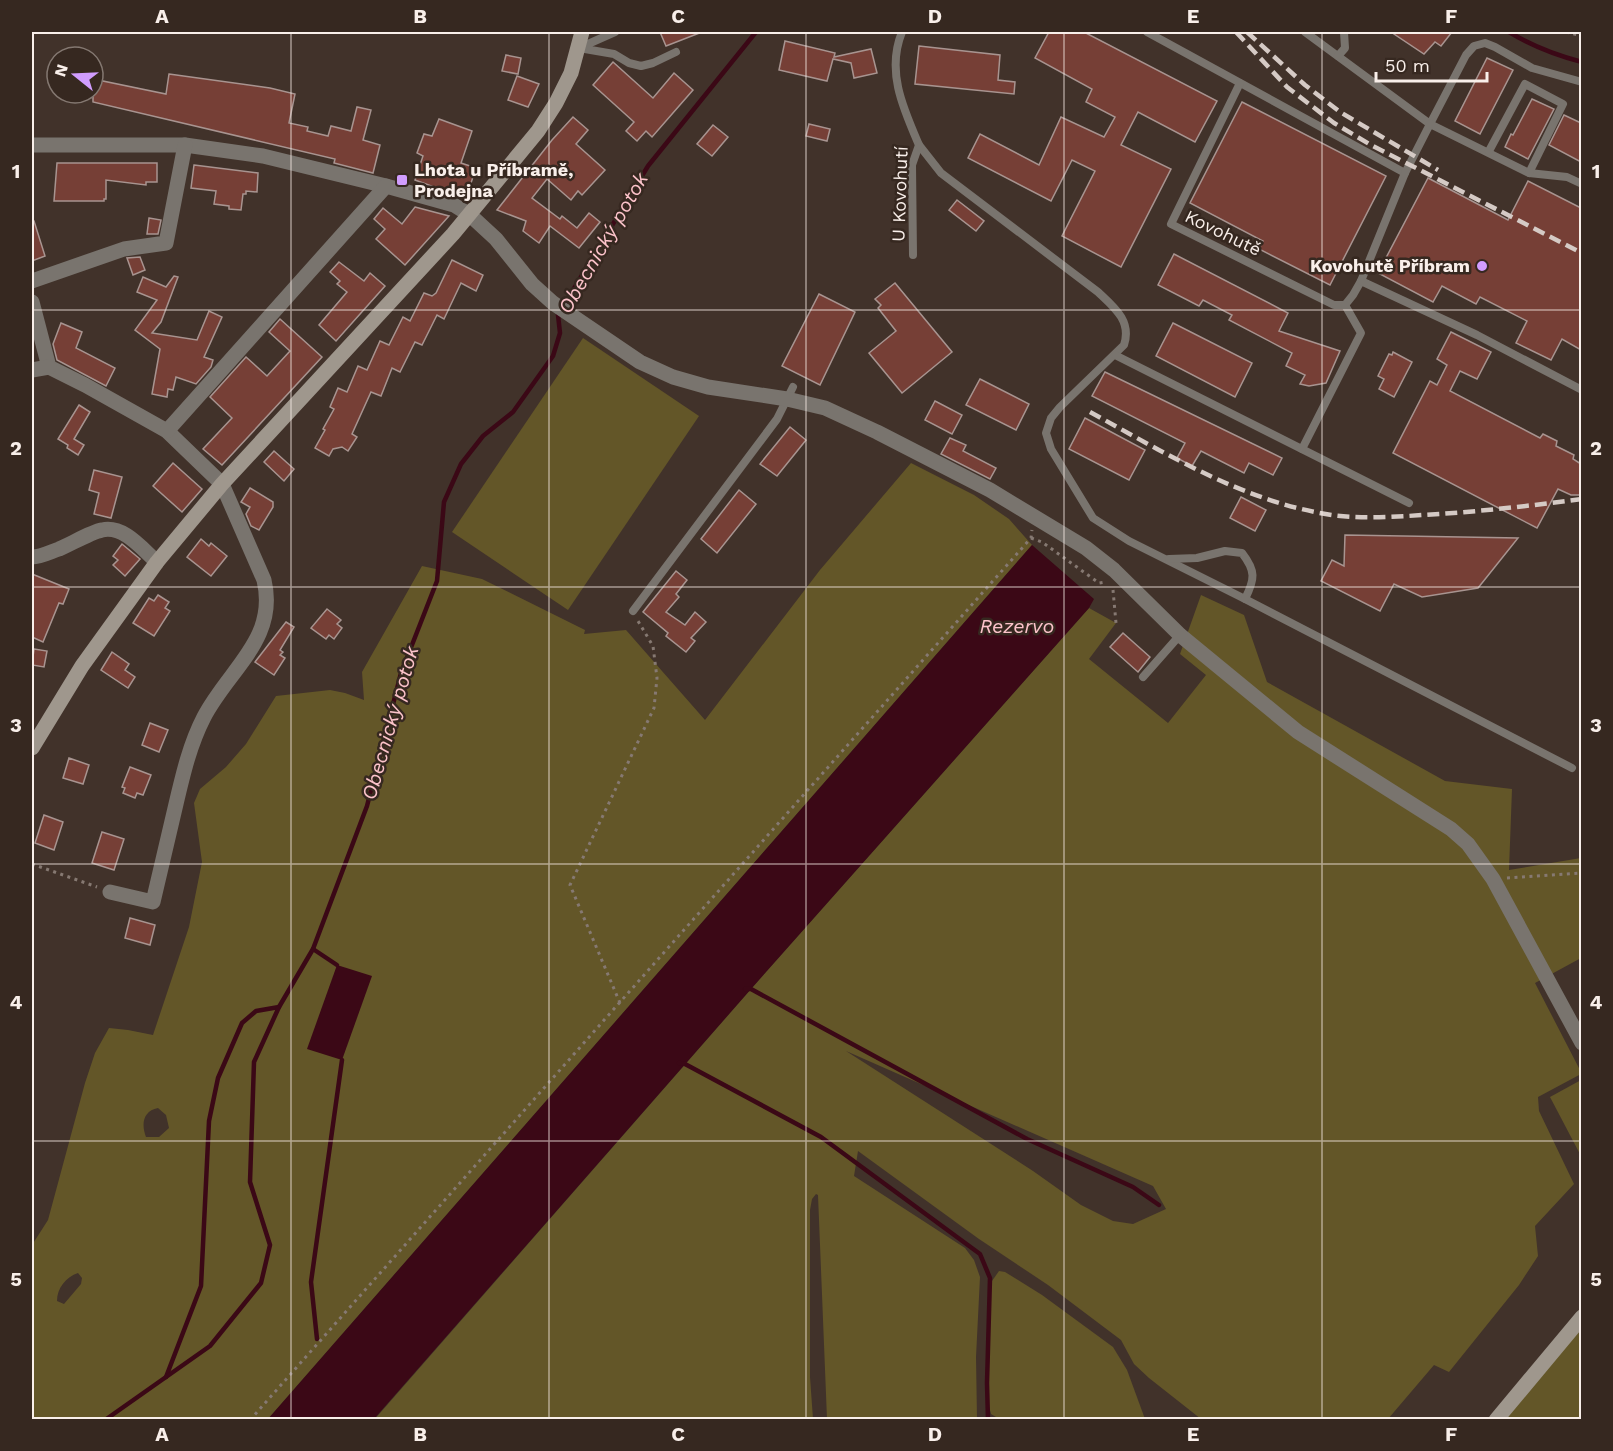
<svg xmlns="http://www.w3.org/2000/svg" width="1613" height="1451" font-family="'Work Sans',sans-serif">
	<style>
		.green { fill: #635628; fill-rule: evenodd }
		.water { fill: #3b0816 }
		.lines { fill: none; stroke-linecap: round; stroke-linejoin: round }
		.stream { stroke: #3b0816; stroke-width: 4.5 }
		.building { fill: #763f36; stroke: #a89490; stroke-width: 1.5 }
		.path { stroke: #867972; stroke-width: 3; stroke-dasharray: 3 4.5; stroke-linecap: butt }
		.lane { stroke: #79746e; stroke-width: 8 }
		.street { stroke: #79746e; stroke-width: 15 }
		.secondary { stroke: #9f978d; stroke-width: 15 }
		.rail { stroke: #d5cac5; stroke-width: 4.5; stroke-dasharray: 12 6; stroke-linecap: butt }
		.grid { fill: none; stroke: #f9efea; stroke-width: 1.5; stroke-opacity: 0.55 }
		.poi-dot { fill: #d19dfe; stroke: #362820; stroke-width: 2 }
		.labels { text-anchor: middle; stroke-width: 5; stroke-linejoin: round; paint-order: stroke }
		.poi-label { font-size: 18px; font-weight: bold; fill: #f9efea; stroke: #362820; text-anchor: start }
		.street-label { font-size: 18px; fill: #f9efea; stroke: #362820 }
		.water-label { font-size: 20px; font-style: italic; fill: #fcc3ca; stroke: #362820 }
		.neatline { fill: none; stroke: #f9efea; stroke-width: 2 }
		.grid-label { font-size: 20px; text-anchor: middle; font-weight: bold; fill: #f9efea }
	</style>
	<rect width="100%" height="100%" fill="#41322a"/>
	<!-- green -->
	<g class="green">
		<polygon points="583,338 699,416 568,610 452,532"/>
		<path d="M911,463L974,495L1009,519L1032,545L268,1419L32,1420V1245L48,1220L85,1083L95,1053L109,1028L128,1030L153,1035L189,927L202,862L194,803L200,789L226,767L246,744L276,696L330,690L345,693L364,700L362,672L422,566L482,579L585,630L584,634L626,630L705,720L820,570ZM158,1108L166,1115L169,1128L159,1137H146C141,1124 143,1111 158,1108ZM78,1273L82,1278L81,1284L64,1304L57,1301C57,1288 66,1277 78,1273Z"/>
		<path d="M1201,595L1244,615L1267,682L1445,781L1512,789L1509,870L1581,858V958L1535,983L1581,1072V1074L1538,1097L1539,1111L1574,1184L1535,1226L1538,1256L1519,1285L1449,1372L1434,1365L1388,1419H1201L1149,1378L1134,1364L1121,1340L1048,1285L979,1239L858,1151L854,1176L965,1248L974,1260L980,1277L976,1357L977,1419H827L818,1195L816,1194L812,1199L810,1210V1377L813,1419L374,1420L751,989L1089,608L1116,623L1089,659L1168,723L1206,675L1180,654ZM846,1051L1153,1186L1166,1209L1133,1224L1113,1221L1081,1205L1033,1171Z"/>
		<polygon points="1581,1080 1581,1156 1550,1097"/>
		<polygon points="999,1271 1005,1272 1042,1295 1113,1347 1127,1370 1145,1419 1001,1420 991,1414 986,1395 989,1293 992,1281"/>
		<polygon points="1581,1319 1581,1419 1497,1420"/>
	</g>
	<!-- water -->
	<g class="water">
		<polygon points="1032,545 1094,599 1089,608 751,989 374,1419 268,1419"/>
		<polygon points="337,965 372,976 342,1060 307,1049"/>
	</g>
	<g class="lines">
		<!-- stream -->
		<g class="stream">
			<path d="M1509,32C1532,46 1555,55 1582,62"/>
			<polyline points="313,949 337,965"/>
			<polyline points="745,989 751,989 1027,1139 1133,1187 1159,1205"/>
			<polyline points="679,1063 685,1064 821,1137 980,1254 990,1278 987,1383 988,1420"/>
			<polyline points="317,1339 311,1282 342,1060"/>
			<polyline points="166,1377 201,1286 209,1121 218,1078 242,1023 256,1011 279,1007"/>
			<polyline points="105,1420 210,1346 261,1283 270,1245 250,1182 254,1062 279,1007 313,949 367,806 401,673 437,581 444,502 461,464 483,436 513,412 553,356 560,333 558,315 648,166 756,32"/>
		</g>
	</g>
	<!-- building -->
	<g class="building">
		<polygon points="660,32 702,32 666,46"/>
		<polygon points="1049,32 1084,32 1217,101 1195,142 1138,112 1121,145 1171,169 1121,267 1062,236 1095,171 1072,160 1051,201 968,158 980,134 1039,165 1061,117 1104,137 1115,117 1086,102 1092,89 1035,58"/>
		<polygon points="1391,32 1452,32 1441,46 1435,42 1424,54"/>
		<polygon points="785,41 835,53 834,57 871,49 877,73 854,78 851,63 833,59 827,81 779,70"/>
		<polygon points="919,46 1000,55 998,80 1015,82 1014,94 915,84"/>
		<polygon points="506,55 521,58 518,74 502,71"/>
		<polygon points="1487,58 1513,70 1480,134 1455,121"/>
		<polygon points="613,62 653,98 674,73 693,90 652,137 646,131 637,141 626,131 634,122 593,85"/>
		<polygon points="169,74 270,88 295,94 289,123 308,127 307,131 328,136 331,126 351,131 357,107 371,110 363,140 380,145 373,173 334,163 335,159 93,102 93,79 166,94"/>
		<polygon points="517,76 539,84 528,107 508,100"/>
		<polygon points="1532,99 1554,109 1528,159 1505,147 1511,134 1513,135"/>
		<polygon points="1242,102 1386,176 1330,285 1259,249 1263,241 1190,203"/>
		<polygon points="1564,115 1581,123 1581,162 1549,145"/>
		<polygon points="573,117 588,130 576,144 605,170 582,195 578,191 571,200 547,179 532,198 560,219 562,216 577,228 589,213 600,222 579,248 550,226 539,243 523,231 526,221 497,210 552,140"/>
		<polygon points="439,119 472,131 461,163 476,168 467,195 461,197 415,180 423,156 417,153 424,134 432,136"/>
		<polygon points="809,124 830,129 827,141 806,136"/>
		<polygon points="713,125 728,137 712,156 697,144"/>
		<polygon points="57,163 157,163 157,182 146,182 146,185 106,180 106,199 104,199 104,201 54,201"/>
		<polygon points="194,165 258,173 257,192 246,191 246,194 243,194 241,210 229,209 229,206 214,204 216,191 191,188"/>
		<polygon points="1428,178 1508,220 1528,181 1581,208 1581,350 1562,339 1551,360 1516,343 1527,321 1480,297 1476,304 1442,286 1433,302 1378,273"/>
		<polygon points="957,200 984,221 976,231 949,210"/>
		<polygon points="415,207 449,216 405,265 376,239 385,229 374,219 383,208 402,224"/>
		<polygon points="149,218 161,220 158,234 147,234"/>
		<polygon points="32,221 34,221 45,256 32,261"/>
		<polygon points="1174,254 1288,313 1279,331 1340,351 1326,383 1309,386 1300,384 1305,375 1286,366 1292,353 1229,320 1232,315 1203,300 1199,306 1158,285"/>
		<polygon points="140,257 145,270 133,275 127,258"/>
		<polygon points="452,260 483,275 476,291 461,283 444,319 437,315 422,345 415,342 400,372 392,368 381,396 371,392 352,434 357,437 348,451 342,447 333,449 329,456 315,448 325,430 323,429 334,409 330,407 338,388 347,392 358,366 367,370 380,341 389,345 403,317 410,321 424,293 432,296 436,293"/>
		<polygon points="339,262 364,281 370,273 385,286 336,341 319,325 347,292 337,284 340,281 330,272"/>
		<polygon points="174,276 178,277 161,322 152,333 197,340 209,311 222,317 204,357 213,360 211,367 196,384 176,377 173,390 168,389 167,397 152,394 160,349 135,330 157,300 137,292 143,277 166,287"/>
		<polygon points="895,283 952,352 902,393 869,353 896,331 878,308 881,305 875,299"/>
		<polygon points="819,294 855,312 820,385 782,366"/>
		<polygon points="280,319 322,357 222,465 203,449 232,418 210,397 246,357 267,376 290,351 269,332"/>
		<polygon points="61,323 82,332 76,348 115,368 106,386 57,360 53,344"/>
		<polygon points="1173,323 1252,363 1235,397 1156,356"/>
		<polygon points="1451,332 1491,352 1477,379 1460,371 1450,391 1540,438 1543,434 1557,441 1556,446 1574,455 1573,459 1581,464 1581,495 1571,495 1558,489 1537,528 1393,453 1430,381 1437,385 1447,365 1437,359"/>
		<polygon points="1393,352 1412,362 1394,397 1379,389 1384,379 1378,376 1389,354 1392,355"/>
		<polygon points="1105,372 1282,458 1273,475 1249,463 1244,473 1201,451 1192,466 1177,458 1185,443 1092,396"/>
		<polygon points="980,379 1029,404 1016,430 966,405"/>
		<polygon points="935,401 962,415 952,434 925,420"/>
		<polygon points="79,405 90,412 74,439 84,445 78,455 67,448 68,445 58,439"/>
		<polygon points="1085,418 1145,450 1129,480 1069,449"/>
		<polygon points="790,427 806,440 777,476 760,464"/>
		<polygon points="950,438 966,445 963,451 996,468 990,479 941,454"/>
		<polygon points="274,451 294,469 284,481 264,462"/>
		<polygon points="173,463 202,489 182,512 153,486"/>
		<polygon points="94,470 122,477 111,518 94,514 99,493 89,490"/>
		<polygon points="250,488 273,502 273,507 259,530 251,526 246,514 250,507 241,502"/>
		<polygon points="739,490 756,504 717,553 701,539"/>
		<polygon points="1241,497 1266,510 1255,531 1230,518"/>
		<polygon points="1345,535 1518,538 1478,588 1422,597 1394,584 1380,611 1321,581 1332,560 1344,566"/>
		<polygon points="201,539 209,546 211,543 227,556 211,576 187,557"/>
		<polygon points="122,544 140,559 125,576 113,565 118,560 113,556"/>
		<polygon points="676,571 687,580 676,594 679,597 666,612 685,625 695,612 706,622 691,638 695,641 686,652 666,636 668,633 643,612"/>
		<polygon points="32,574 69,589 63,604 59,603 43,642 32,637"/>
		<polygon points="158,595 169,602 165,608 170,611 154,636 133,623 149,598 154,601"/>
		<polygon points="327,609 341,620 337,624 342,628 334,639 329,635 326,639 311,628"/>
		<polygon points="286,622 294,627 280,650 283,652 280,655 285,658 274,675 255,662"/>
		<polygon points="1123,633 1150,657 1138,672 1110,647"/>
		<polygon points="34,649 47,651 44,667 32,665"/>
		<polygon points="112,652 129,664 125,670 135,677 128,688 101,670"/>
		<polygon points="150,723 168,730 159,752 142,745"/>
		<polygon points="69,758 89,765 83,784 63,778"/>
		<polygon points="130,767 151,775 143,795 137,793 135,798 123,793 125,788 122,787"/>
		<polygon points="44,815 63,822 54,850 35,843"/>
		<polygon points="102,832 124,839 114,870 92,863"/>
		<polygon points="130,918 155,925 150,945 125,938"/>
	</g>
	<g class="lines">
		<!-- path -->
		<g class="path">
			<polyline points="1566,32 1582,36"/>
			<polyline points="1031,538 1042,542 1099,583 1105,582"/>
			<polyline points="1113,590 1116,623"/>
			<polyline points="32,864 97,887"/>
			<polyline points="1507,878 1582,873"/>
			<polyline points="620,1003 570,885 654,708 657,678 653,646 638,621"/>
			<polyline points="250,1420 1031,538 1032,530"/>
		</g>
		<!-- lane -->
		<g class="lane">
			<polyline points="615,32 579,48 614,54 629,63 641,66 653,63 676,52"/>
			<path d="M902,32C886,71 903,108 919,145L912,165L913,255"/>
			<polyline points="1147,32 1405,173"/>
			<polyline points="1305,32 1430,124 1466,55 1474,46 1485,43 1495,47 1532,68 1582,82"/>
			<polyline points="1338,56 1345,48 1344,32"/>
			<polyline points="1240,83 1171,224 1334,305 1345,305 1353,295 1361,281 1405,173 1430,124 1529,173 1567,177 1582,184"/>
			<path d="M919,145L941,173L1098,292C1114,307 1132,321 1124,345L1060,407L1051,418L1046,433L1051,449L1093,518L1129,541L1245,599L1572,768"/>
			<polyline points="1489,151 1525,84 1563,104 1529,173"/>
			<polyline points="1361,281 1477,335 1582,390"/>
			<polyline points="1115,355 1409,503"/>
			<polyline points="1302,449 1361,333 1345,305"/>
			<path d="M1169,559L1197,558L1225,551L1242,553C1256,571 1255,579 1245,599"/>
			<polyline points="633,611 777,419 793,387"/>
			<polyline points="1143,677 1180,635"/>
		</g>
		<!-- street -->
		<g class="street">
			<polyline points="32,145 185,145 263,156 386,186 454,205 470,215 496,239 532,284 553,303 640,362 673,377 708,387 787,399 825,408 877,432 990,490 1086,548 1114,570 1180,635 1298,732 1451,829 1468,844 1493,879 1582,1043"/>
			<polyline points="32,281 124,249 166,243 185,145"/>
			<path d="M32,302L49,367L85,385L167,431L222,484L264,580C278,639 229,669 204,717C190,744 183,774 176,804C168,837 161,869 153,902L110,892"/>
			<polyline points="32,370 49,367"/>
			<polyline points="167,431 386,186"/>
			<path d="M32,557C41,557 50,552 59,549C71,544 91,532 102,530C124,525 142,549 157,562"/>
		</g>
		<!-- secondary -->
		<g class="secondary">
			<polyline points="32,748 82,666 157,562 222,484 453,234 538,131 556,103 571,73 582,32"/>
			<polyline points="1496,1420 1582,1317"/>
		</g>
		<!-- rail -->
		<g class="rail">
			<polyline points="1236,32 1287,87 1334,123 1371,145 1582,253"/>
			<polyline points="1247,32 1305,85 1340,112 1438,170"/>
			<path d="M1090,412C1167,454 1244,502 1332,515C1362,519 1393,517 1423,515C1476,512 1529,506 1582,499"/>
		</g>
	</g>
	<!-- grid -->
	<path class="grid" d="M291,32V1420M549,32V1420M806,32V1420M1064,32V1420M1322,32V1420M32,310H1582M32,587H1582M32,864H1582M32,1141H1582"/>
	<!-- markers -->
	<g class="poi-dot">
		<rect x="396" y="174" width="12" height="12" rx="3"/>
		<circle cx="1482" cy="266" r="6"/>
	</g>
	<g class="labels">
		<!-- poi labels -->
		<g class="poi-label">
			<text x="414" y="176">Lhota u Příbramě,<tspan x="414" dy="21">Prodejna</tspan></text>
			<text x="1470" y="272" text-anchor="end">Kovohutě Příbram</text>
		</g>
		<!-- street labels -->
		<g class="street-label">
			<text transform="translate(900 194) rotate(-88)" y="6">U Kovohutí</text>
			<text transform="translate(1223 233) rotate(26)" y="6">Kovohutě</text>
		</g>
		<!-- water labels -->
		<g class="water-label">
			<text transform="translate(603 243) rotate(-60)" y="7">Obecnický potok</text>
			<text x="1017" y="633">Rezervo</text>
			<text transform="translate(390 723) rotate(-74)" y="7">Obecnický potok</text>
		</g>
	</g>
	<!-- border -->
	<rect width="1613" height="1451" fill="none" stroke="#362820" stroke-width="66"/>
	<!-- north arrow -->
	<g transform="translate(75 75) rotate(288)"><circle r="28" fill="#362820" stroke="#847871" stroke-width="1.5"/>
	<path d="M0-4.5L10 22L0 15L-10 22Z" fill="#d19dfe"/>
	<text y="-9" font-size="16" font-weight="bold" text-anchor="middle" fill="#f9efea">N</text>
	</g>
	<!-- scale -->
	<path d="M1376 72v9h111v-9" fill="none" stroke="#f9efea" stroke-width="3"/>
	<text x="1385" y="72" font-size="18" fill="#f9efea" stroke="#362820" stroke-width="4.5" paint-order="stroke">50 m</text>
	<rect x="33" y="33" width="1547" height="1385" class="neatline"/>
	<g class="grid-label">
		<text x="162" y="23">A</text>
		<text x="420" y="23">B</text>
		<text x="678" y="23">C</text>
		<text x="935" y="23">D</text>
		<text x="1193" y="23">E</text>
		<text x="1451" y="23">F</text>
		<text x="16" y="178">1</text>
		<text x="1596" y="178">1</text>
		<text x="16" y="455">2</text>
		<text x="1596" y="455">2</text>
		<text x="16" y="732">3</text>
		<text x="1596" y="732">3</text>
		<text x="16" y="1009">4</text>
		<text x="1596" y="1009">4</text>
		<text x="16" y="1286">5</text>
		<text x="1596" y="1286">5</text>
		<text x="162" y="1441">A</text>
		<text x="420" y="1441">B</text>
		<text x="678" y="1441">C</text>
		<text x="935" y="1441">D</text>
		<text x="1193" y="1441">E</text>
		<text x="1451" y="1441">F</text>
	</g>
</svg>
